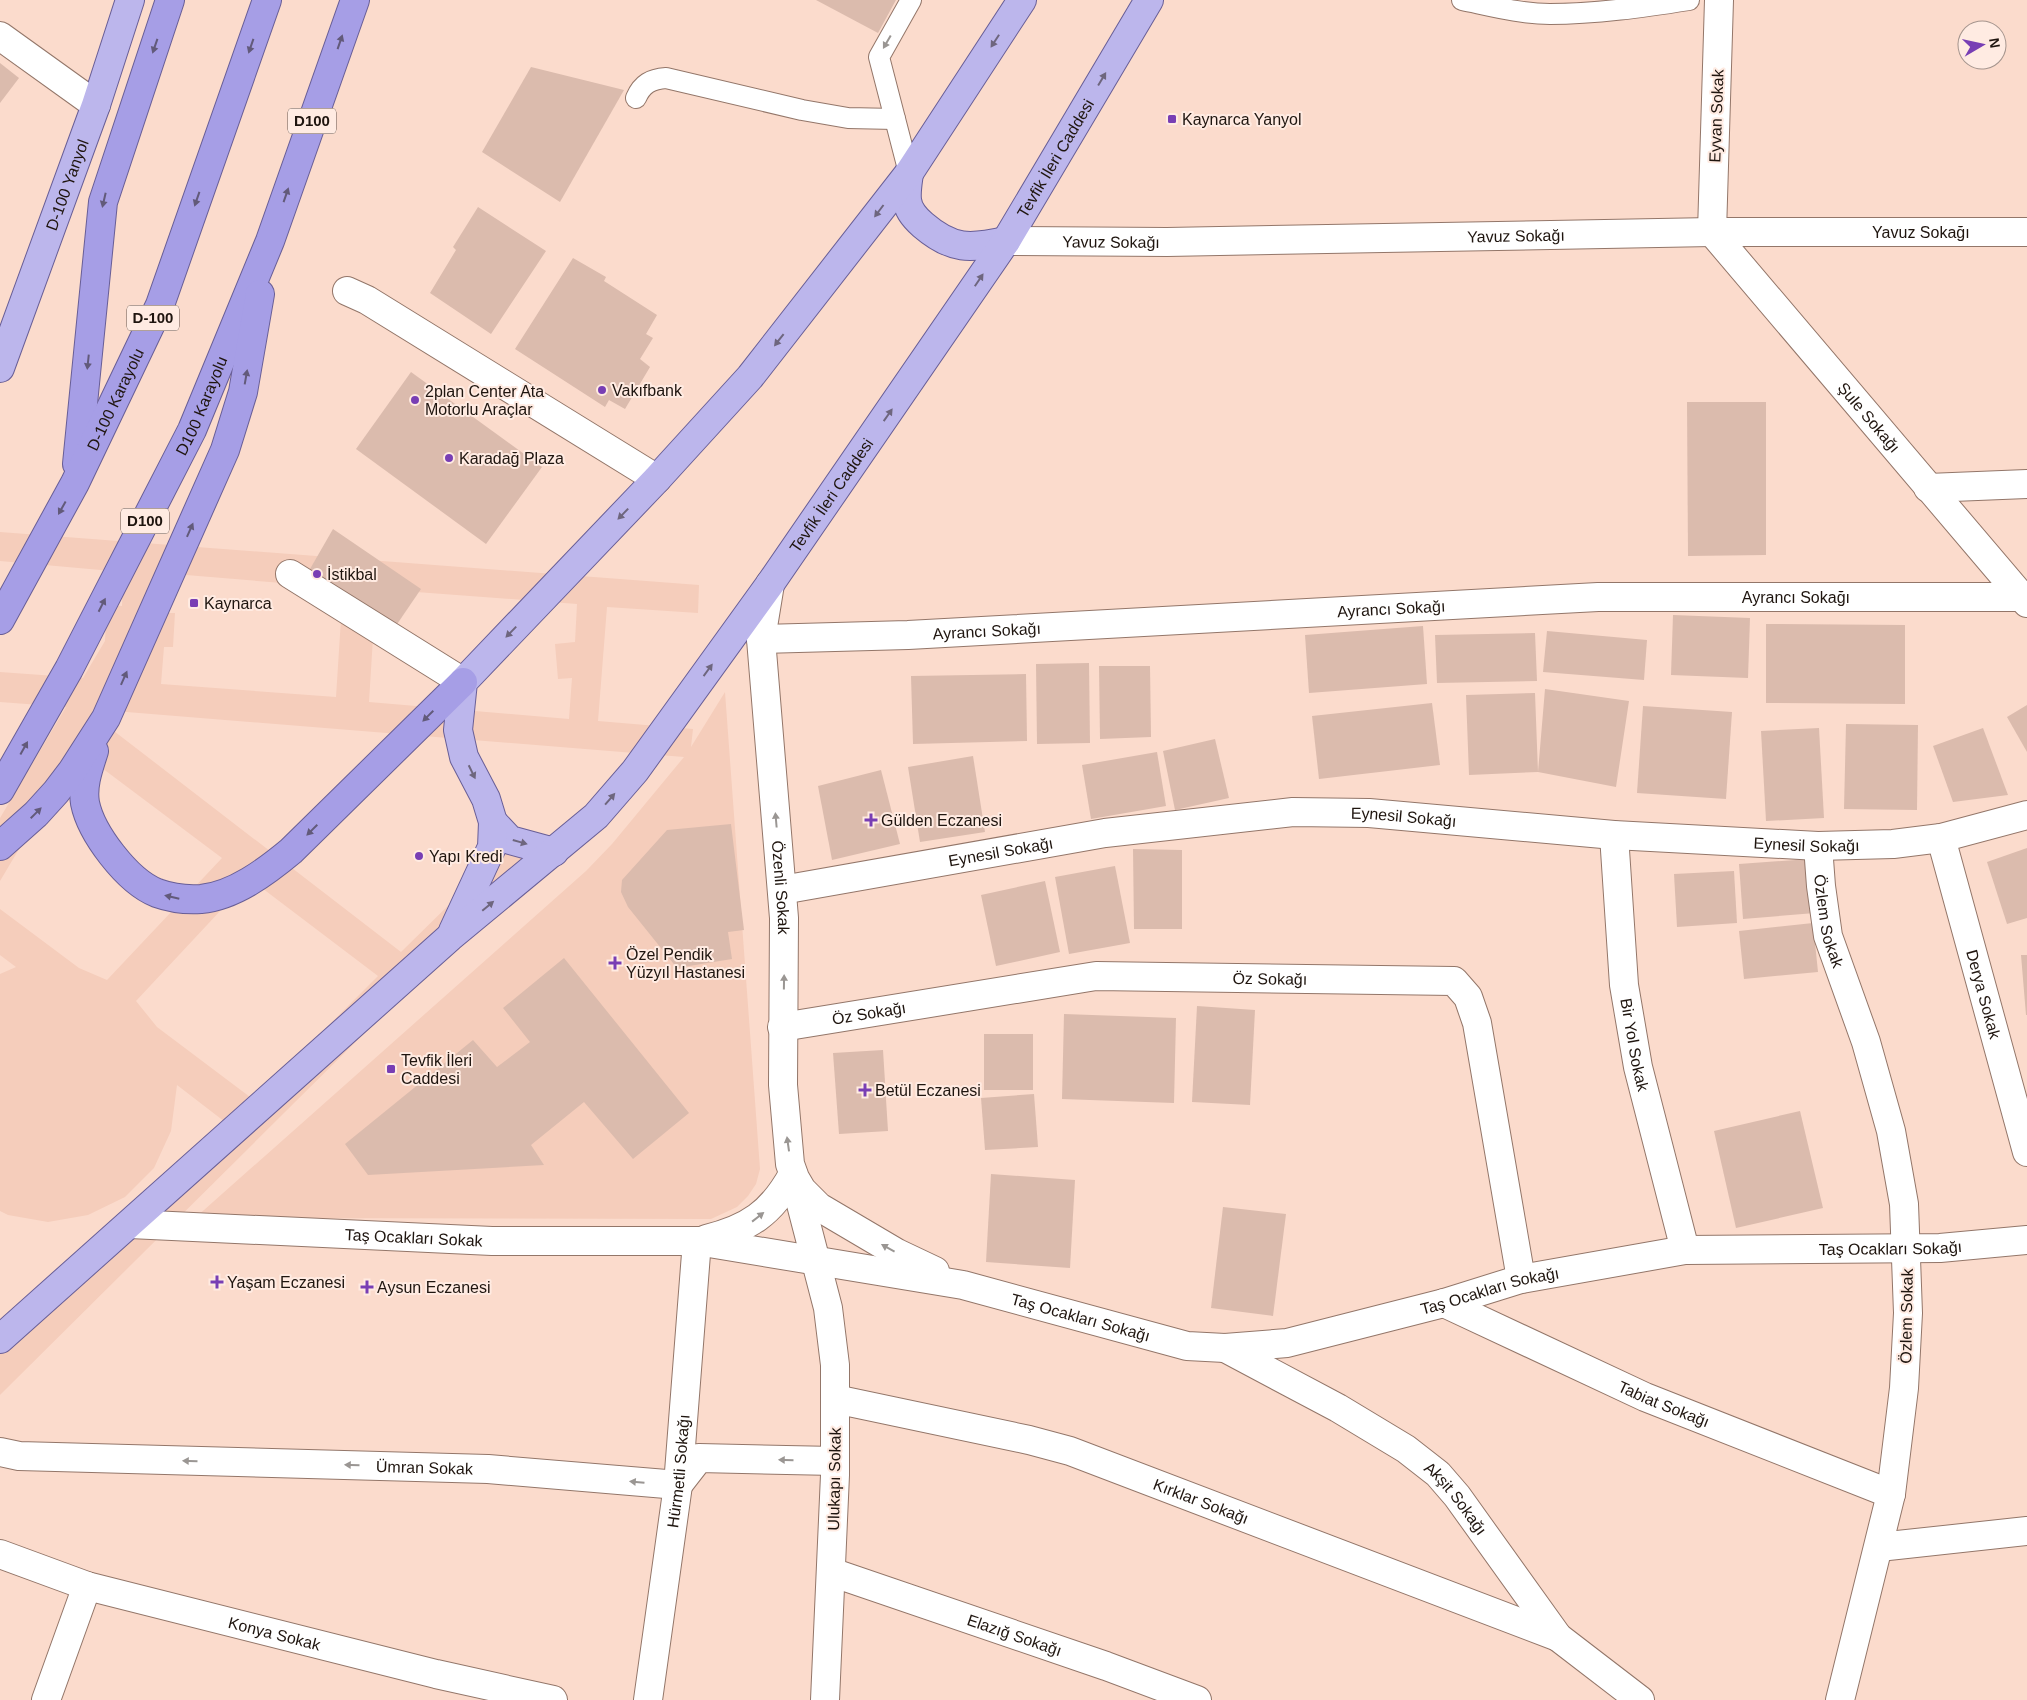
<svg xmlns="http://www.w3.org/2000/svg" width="2027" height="1700" font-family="Helvetica,sans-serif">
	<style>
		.built { fill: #f5cdbb; fill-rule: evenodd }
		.building { fill: #dbbbad }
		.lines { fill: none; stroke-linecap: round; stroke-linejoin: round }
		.service-casing { stroke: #937669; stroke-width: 22 }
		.minor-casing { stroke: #937669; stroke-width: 30 }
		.primary-casing { stroke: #685e96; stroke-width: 30 }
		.trunk-casing { stroke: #685e96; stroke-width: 30 }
		.service { stroke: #fff; stroke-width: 20 }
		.minor { stroke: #fff; stroke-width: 28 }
		.primary { stroke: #bcb6ec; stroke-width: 28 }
		.trunk { stroke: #a69ee6; stroke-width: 28 }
		.oneway { fill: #6e667e }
		.oneway2 { fill: #625a7a }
		.oneway3 { fill: #9a9693 }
		.poi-dot { fill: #783eb4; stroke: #ffebe2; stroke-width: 2 }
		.labels { text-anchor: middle; stroke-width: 4; stroke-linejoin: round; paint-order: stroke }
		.shield { fill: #ffebe2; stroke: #62554e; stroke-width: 1 }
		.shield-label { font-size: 15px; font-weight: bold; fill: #1f150f }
		.street-label { font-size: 16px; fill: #1f150f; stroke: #ffebe2 }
		.poi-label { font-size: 16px; fill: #1f150f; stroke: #ffebe2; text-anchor: start }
	</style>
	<rect width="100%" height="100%" fill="#fbdbcc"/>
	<!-- built -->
	<path class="built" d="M0,532L699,585L698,613L607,607L598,721L693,729L691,747L725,692L760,1169L756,1184L748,1196L737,1207L711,1219L195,1218L586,871L612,844L684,757L102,710L97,718L401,952L521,834L543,856L0,1395V1352L229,1125L177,1085L171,1131L154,1168L125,1197L88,1215L48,1222L8,1215L0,1211V974L16,967L0,955V909L79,968L107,980L222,858L78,750L0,881V818L66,707L0,702V672L83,678L105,641L107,605L122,606L123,572L0,561ZM174,574L343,588L336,697L161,684L164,647H173L175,613H167ZM376,589L577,604L575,642L555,644L558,679L572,678L569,719L369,702ZM250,879L378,976L254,1100L157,1027L136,1001Z"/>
	<!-- building -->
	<g class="building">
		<polygon points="816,0 896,0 878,33"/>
		<polygon points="0,63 19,78 0,103"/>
		<polygon points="531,67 624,90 560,202 482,152"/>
		<polygon points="478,207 546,251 491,334 430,293 456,250 453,247"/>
		<polygon points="573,258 606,277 604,281 657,315 646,334 653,338 640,359 650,367 625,409 609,400 605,407 515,349"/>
		<polygon points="411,372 542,467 486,544 356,449"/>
		<polygon points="1687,402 1766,402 1766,555 1688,556"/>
		<polygon points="333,529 421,589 391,633 306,576"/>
		<polygon points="1673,615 1750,618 1748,678 1671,675"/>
		<polygon points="1766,624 1905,625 1905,704 1766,703"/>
		<polygon points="1423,626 1427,684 1309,693 1305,635"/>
		<polygon points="1547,631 1647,640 1644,680 1543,672"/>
		<polygon points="1535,633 1537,681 1437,683 1435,635"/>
		<polygon points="1089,663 1090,743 1037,744 1036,664"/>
		<polygon points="1099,666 1150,666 1151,737 1100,739"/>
		<polygon points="1026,674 1027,741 913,744 911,676"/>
		<polygon points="1545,689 1629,701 1616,787 1538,772 1469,775 1466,695 1535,693 1538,772"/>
		<polygon points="1432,703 1440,765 1319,779 1312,716"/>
		<polygon points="2027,705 2027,752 2007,717"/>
		<polygon points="1643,706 1732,712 1726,799 1637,793"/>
		<polygon points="1846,724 1918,725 1917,810 1844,809"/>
		<polygon points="1819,728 1824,818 1766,821 1761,731"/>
		<polygon points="1983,728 2008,795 1953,802 1933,746"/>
		<polygon points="1215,739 1229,798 1175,810 1163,751"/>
		<polygon points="1157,752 1166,806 1091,819 1082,765"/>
		<polygon points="973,756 985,832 920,842 908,767"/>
		<polygon points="881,770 900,844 832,860 818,786"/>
		<polygon points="731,824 744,930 728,932 732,959 677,968 628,907 621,892 622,880 667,830"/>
		<polygon points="2027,848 2027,918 2007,924 1987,862"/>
		<polygon points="1133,849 1182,850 1182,929 1134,929"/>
		<polygon points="1810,859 1815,913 1743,919 1739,864"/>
		<polygon points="1115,866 1130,943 1069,954 1055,877"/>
		<polygon points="1734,871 1737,923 1677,927 1674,874"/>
		<polygon points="1045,881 1060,952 996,966 981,895"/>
		<polygon points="1813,923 1818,972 1744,979 1739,931"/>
		<polygon points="2021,955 2027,955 2027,1015 2026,1015"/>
		<polygon points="564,958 689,1113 633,1159 584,1102 531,1145 544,1165 368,1175 345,1144 473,1040 497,1067 530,1042 503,1008"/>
		<polygon points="1197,1006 1255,1010 1250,1105 1192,1102"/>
		<polygon points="1064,1014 1176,1018 1174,1103 1062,1099"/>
		<rect x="984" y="1034" width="49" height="56"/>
		<polygon points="883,1050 888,1131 839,1134 833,1053"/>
		<polygon points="1034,1094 1038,1147 985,1150 981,1098"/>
		<polygon points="1800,1111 1823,1208 1736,1228 1714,1131"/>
		<polygon points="991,1174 1075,1180 1070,1268 986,1262"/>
		<polygon points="1223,1207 1286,1214 1273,1316 1211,1308"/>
	</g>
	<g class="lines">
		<!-- service casing -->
		<g class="service-casing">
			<g id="service">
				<path d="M1462,0C1491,6 1521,14 1550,14C1596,14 1644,7 1689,0"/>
				<path d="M636,98C642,84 651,79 666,78L802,110L848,118L895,119"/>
				<polyline points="909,173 879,57 911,0"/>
			</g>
		</g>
		<!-- minor casing -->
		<g class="minor-casing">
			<g id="minor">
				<path id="s1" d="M1719,0L1712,232L2027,603"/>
				<polyline points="0,36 96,105"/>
				<path id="s2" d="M1006,241L1167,242L1712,232H2027"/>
				<polyline points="347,291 367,300 657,479"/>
				<polyline points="1928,488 2027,484"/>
				<polyline points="290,574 463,682"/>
				<path id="s3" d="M770,584L761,639L784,918L783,1085L790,1164L795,1178L802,1190L819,1207L897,1253L935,1271"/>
				<path id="s4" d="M761,639L908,635L1598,597H2023"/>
				<path id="s5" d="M1614,835L1624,985L1638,1067L1685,1250"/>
				<path id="s6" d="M1941,838L2027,1152"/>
				<path id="s7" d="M1818,846L1821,886L1828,936L1866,1042L1891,1131L1904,1204L1908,1313L1904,1388L1891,1494L1840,1700"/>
				<path id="s8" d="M782,890L1105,833L1293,812L1369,813L1614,835L1818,846L1893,844L1941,838L2027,815"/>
				<path id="s9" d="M782,1027L1096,976L1454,981L1468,997L1477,1023L1521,1279"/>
				<polyline points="796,1185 828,1308 835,1365 835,1475 825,1700"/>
				<path id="s10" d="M130,1224L492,1241H697L963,1285L1187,1346L1225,1348L1287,1343L1444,1303L1521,1279L1685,1250L1940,1248L2027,1240"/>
				<path d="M706,1239C748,1229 772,1213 793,1174"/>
				<path id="s11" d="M1444,1303L1645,1397L1891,1494"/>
				<path id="s12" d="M1225,1348L1338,1408L1406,1449L1438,1474L1457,1496L1558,1637L1640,1700"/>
				<path id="s13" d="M835,1399L1029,1440L1070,1451L1558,1637"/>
				<path id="s14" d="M0,1452L19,1456L488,1469L678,1485L699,1458L835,1461"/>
				<polyline points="1879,1547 2027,1531"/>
				<path id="s15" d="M0,1554L87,1586L436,1674L553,1700"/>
				<path id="s16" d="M831,1572L1106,1666L1197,1700"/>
				<polyline points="46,1700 87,1586"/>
				<path id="s17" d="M648,1700L678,1485L697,1241"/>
			</g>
		</g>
		<!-- primary casing -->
		<g class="primary-casing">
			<g id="primary">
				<path d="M909,173C908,181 906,191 907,200C908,210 916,219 923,225C952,250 970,249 1006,241"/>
				<path id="s18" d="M0,368L96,105L130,0"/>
				<polyline points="493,822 510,840 554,852"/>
				<polyline points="453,931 492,847 493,822 486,799 464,757 458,730 463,682 657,479 750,377 909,173 1022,0"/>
				<path id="s19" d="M0,1339L450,937L596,816L635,771L770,584L1006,241L1149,0"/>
			</g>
		</g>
		<!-- trunk casing -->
		<g class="trunk-casing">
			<g id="trunk">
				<polyline points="77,464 103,202 170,0"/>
				<path id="s20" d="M0,620L75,483L160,305L267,0"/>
				<path d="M94,751C89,767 82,785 85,803C91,833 127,881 157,893C171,898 186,900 201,899C234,896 267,871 291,851L463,682"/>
				<path id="s21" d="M0,790L69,669L192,430L270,241L355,0"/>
				<polyline points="0,846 36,814 56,792 72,771 106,718 225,450 243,392 260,294"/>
			</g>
		</g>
		<!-- service -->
		<use href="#service" class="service"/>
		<!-- minor -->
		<use href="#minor" class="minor"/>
		<!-- primary -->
		<use href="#primary" class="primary"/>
		<!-- trunk -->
		<use href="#trunk" class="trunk"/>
	</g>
	<!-- one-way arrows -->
	<defs><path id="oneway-solid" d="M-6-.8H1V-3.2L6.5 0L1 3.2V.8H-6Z" transform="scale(1.25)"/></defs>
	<g class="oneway">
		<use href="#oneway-solid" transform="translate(995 41) rotate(123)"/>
		<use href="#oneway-solid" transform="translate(1102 79) rotate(-59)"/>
		<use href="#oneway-solid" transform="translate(879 211) rotate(127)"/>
		<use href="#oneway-solid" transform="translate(979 280) rotate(-56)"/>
		<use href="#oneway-solid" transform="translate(779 340) rotate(128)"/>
		<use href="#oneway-solid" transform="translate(888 415) rotate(-55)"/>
		<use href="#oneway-solid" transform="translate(623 514) rotate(134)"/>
		<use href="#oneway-solid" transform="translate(511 632) rotate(134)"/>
		<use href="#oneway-solid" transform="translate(708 670) rotate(-54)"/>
		<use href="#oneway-solid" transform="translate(472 772) rotate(64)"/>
		<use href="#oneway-solid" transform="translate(610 799) rotate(-49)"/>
		<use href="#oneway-solid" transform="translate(520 842) rotate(16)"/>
		<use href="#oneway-solid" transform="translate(488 906) rotate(-40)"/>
	</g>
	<g class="oneway2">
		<use href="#oneway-solid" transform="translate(340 42) rotate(-71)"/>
		<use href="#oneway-solid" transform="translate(155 46) rotate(109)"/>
		<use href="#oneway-solid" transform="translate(251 46) rotate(109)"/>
		<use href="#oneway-solid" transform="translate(286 195) rotate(-71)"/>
		<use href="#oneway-solid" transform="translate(197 199) rotate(109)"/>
		<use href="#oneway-solid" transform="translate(104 200) rotate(103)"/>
		<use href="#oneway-solid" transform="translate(88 362) rotate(96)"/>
		<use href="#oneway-solid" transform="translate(246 377) rotate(-80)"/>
		<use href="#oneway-solid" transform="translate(62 508) rotate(119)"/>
		<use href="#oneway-solid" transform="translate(190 530) rotate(-66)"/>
		<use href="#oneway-solid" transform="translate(102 605) rotate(-63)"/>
		<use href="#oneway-solid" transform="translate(124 678) rotate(-66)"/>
		<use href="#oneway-solid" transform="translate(428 716) rotate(135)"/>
		<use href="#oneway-solid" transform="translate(24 748) rotate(-61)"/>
		<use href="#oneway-solid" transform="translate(36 813) rotate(-45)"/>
		<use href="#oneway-solid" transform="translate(312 830) rotate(135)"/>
		<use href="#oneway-solid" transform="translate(172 897) rotate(-167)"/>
	</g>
	<g class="oneway3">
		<use href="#oneway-solid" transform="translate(887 42) rotate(120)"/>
		<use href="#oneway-solid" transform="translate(776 820) rotate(-95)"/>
		<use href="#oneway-solid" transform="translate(784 982) rotate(-89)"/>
		<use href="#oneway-solid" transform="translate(788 1144) rotate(-98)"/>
		<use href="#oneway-solid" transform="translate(758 1217) rotate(-38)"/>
		<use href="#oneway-solid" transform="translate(888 1248) rotate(-151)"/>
		<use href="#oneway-solid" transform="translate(786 1460) rotate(-179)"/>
		<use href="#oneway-solid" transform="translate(190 1461) rotate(-178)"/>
		<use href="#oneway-solid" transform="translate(352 1465) rotate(-178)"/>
		<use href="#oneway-solid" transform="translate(637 1482) rotate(-175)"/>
	</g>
	<!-- markers -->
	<g class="poi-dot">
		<rect x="1167" y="114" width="10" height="10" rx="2.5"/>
		<circle cx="602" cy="390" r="5"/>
		<circle cx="415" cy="400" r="5"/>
		<circle cx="449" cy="458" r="5"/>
		<circle cx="317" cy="574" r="5"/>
		<rect x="189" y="598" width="10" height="10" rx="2.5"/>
		<path d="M868.5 812.5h5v5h5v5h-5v5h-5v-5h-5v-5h5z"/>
		<circle cx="419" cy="856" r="5"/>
		<path d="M612.5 955.5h5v5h5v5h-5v5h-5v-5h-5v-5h5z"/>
		<rect x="386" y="1064" width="10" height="10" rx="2.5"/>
		<path d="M862.5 1082.5h5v5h5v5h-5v5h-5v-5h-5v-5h5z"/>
		<path d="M214.5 1274.5h5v5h5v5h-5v5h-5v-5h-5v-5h5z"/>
		<path d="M364.5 1279.5h5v5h5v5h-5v5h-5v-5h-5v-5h5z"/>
	</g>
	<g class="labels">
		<!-- shield labels -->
		<g class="shield">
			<rect x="288" y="108.5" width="48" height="25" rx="4"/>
			<rect x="127" y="305.5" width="52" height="25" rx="4"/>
			<rect x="121" y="508.5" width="48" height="25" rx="4"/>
		</g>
		<g class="shield-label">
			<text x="312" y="126">D100</text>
			<text x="153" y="323">D-100</text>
			<text x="145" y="526">D100</text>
		</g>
		<!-- street labels -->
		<g class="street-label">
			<text transform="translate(1716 116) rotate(-88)" y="6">Eyvan Sokak</text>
			<text dy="6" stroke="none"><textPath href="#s19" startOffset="1596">Tevfik İleri Caddesi</textPath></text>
			<text dy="6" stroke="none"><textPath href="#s18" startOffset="195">D-100 Yanyol</textPath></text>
			<text dy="6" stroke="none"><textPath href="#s2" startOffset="915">Yavuz Sokağı</textPath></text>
			<text dy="6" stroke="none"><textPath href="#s2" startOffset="510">Yavuz Sokağı</textPath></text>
			<text dy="6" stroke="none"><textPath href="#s2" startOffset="105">Yavuz Sokağı</textPath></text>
			<text dy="6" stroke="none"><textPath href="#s20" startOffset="249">D-100 Karayolu</textPath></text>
			<text dy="6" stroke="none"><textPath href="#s21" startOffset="434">D100 Karayolu</textPath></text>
			<text dy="6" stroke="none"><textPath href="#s1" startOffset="475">Şule Sokağı</textPath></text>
			<text dy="6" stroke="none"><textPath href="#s19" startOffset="1191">Tevfik İleri Caddesi</textPath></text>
			<text dy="6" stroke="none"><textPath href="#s4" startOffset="1036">Ayrancı Sokağı</textPath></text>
			<text dy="6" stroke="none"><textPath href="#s4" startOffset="631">Ayrancı Sokağı</textPath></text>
			<text dy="6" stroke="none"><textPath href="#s4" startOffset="226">Ayrancı Sokağı</textPath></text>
			<text dy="6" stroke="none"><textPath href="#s8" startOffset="628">Eynesil Sokağı</textPath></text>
			<text dy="6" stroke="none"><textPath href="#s8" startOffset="1032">Eynesil Sokağı</textPath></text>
			<text dy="6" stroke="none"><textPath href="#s8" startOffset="222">Eynesil Sokağı</textPath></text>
			<text dy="6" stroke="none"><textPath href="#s3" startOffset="305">Özenli Sokak</textPath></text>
			<text dy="6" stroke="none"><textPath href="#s7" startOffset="76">Özlem Sokak</textPath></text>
			<text dy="6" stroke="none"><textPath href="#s9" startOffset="492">Öz Sokağı</textPath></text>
			<text dy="6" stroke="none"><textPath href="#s6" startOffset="162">Derya Sokak</textPath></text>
			<text dy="6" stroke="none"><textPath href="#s9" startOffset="88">Öz Sokağı</textPath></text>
			<text dy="6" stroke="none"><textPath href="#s5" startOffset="211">Bir Yol Sokak</textPath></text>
			<text dy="6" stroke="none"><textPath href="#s10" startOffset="284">Taş Ocakları Sokak</textPath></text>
			<text dy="6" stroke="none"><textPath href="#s10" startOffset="1784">Taş Ocakları Sokağı</textPath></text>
			<text dy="6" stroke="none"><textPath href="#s10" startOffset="1379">Taş Ocakları Sokağı</textPath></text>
			<text transform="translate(1906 1316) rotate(-89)" y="6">Özlem Sokak</text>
			<text dy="6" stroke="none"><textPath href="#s10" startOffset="959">Taş Ocakları Sokağı</textPath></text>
			<text dy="6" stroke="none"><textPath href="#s11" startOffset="242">Tabiat Sokağı</textPath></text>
			<text dy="6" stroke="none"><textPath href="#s14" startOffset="425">Ümran Sokak</textPath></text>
			<text dy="6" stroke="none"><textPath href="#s17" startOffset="231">Hürmetli Sokağı</textPath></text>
			<text transform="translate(834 1479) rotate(-89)" y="6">Ulukapı Sokak</text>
			<text dy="6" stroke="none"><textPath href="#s12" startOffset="278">Akşit Sokağı</textPath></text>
			<text dy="6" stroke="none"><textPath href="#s13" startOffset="381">Kırklar Sokağı</textPath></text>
			<text dy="6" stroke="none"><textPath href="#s15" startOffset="286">Konya Sokak</textPath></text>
			<text dy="6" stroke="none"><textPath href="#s16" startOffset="194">Elazığ Sokağı</textPath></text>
		</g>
		<!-- poi labels -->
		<g class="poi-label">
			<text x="1182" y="125">Kaynarca Yanyol</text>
			<text x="612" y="396">Vakıfbank</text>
			<text x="425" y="397">2plan Center Ata<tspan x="425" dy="18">Motorlu Araçlar</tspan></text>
			<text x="459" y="464">Karadağ Plaza</text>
			<text x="327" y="580">İstikbal</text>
			<text x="204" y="609">Kaynarca</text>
			<text x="881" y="826">Gülden Eczanesi</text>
			<text x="429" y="862">Yapı Kredi</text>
			<text x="626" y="960">Özel Pendik<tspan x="626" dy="18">Yüzyıl Hastanesi</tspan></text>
			<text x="401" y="1066">Tevfik İleri<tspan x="401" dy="18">Caddesi</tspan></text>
			<text x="875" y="1096">Betül Eczanesi</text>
			<text x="227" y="1288">Yaşam Eczanesi</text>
			<text x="377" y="1293">Aysun Eczanesi</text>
		</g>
	</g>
	<!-- north arrow -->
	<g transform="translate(1982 45) rotate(81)"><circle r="24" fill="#ffebe2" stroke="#a5958e"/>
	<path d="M0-4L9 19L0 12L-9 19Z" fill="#783eb4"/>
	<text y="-8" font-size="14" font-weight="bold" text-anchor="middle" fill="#1f150f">N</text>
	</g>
</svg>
